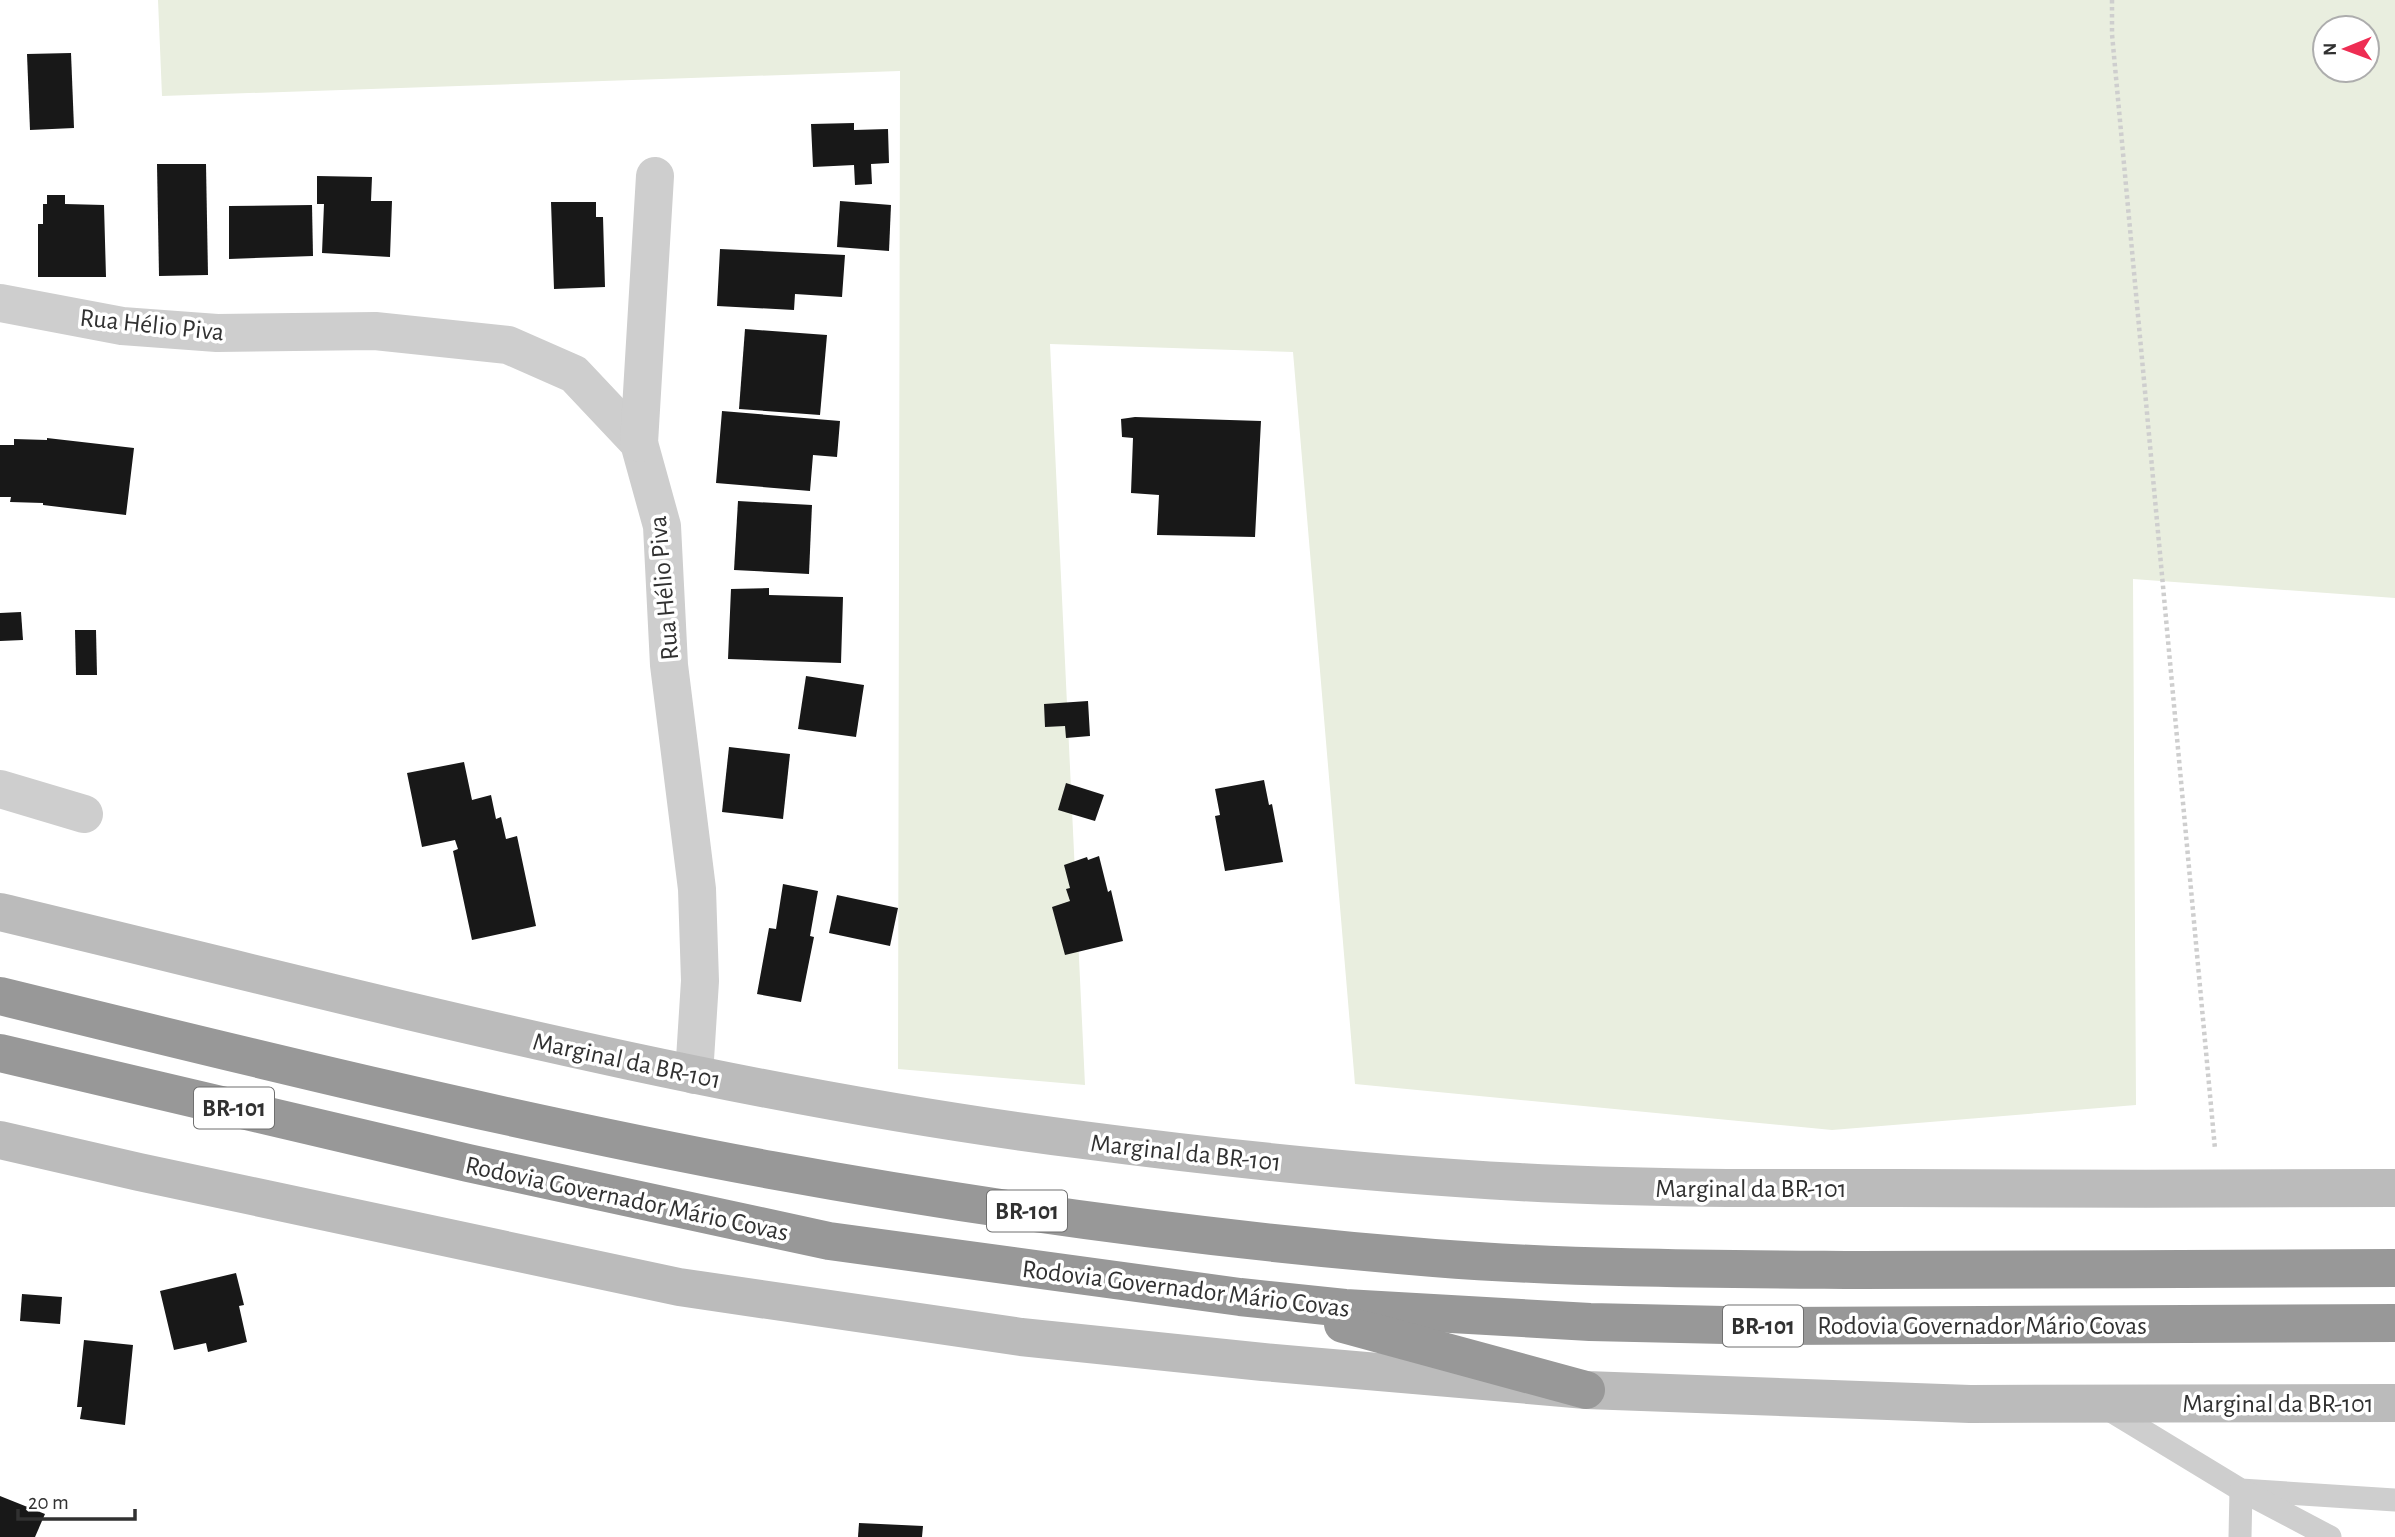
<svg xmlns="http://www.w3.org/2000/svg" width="2395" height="1537" font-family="'Alegreya Sans',sans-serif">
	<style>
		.green { fill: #e9eedf; fill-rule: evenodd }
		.building { fill: #181818 }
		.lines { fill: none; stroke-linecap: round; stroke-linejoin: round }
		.path { stroke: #cecece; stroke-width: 4.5; stroke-dasharray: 3.5 3.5; stroke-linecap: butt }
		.lane { stroke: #cecece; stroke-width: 23 }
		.street { stroke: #cecece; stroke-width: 38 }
		.secondary { stroke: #bbb; stroke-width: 38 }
		.highway { stroke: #989898; stroke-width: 38 }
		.labels { text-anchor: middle; stroke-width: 7; stroke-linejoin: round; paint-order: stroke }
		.shield { fill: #fff; stroke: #6f6f6f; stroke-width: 2 }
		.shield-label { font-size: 24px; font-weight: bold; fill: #313131 }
		.street-label { font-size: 26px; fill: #313131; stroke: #fff }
	</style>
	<rect width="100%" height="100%" fill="#fff"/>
	<!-- green -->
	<path class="green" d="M158,0H2395V598L2133,579L2136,1105L1832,1130L1355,1084L1293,352L1050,344L1085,1085L898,1069L900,71L162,96ZM2325,28H2367V70H2325Z"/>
	<!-- building -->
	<g class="building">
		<polygon points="71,53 74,128 30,130 27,54"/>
		<polygon points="854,123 854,130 888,129 889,163 871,164 872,184 855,185 854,165 813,167 811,124"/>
		<polygon points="157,164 206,164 208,275 159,276"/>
		<polygon points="317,176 372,177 371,201 392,201 390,257 322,253 324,204 317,204"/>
		<polygon points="47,195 65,195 65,204 104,205 106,277 38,277 38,224 43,224 43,204 47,204"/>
		<polygon points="840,201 891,205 889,251 837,247"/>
		<polygon points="551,202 596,202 596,217 603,217 605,287 554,289"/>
		<polygon points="312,205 313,256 229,259 229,206"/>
		<polygon points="720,249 845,255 842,297 795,294 794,310 717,306"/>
		<polygon points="745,329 827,335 820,415 739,409"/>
		<polygon points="722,411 840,421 837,457 813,455 810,491 716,483"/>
		<polygon points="1135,417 1261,421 1255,537 1157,535 1159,495 1131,493 1133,438 1122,437 1121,419"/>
		<polygon points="47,438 134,448 126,515 43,505 43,503 10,502 11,497 0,497 0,445 14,445 14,439 47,440"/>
		<polygon points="738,501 812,505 809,574 734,570"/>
		<polygon points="769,588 769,595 843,597 841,663 728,659 731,589"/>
		<polygon points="21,612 23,640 0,641 0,613"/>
		<polygon points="75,630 96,630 97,675 76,675"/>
		<polygon points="806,676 864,685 856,737 798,729"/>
		<polygon points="1088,701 1090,736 1066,738 1065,726 1045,727 1044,704"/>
		<polygon points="729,747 790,754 783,819 722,812"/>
		<polygon points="464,762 472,800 491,795 496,819 501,817 506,839 517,836 536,926 472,940 453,851 458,849 455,840 422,847 407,773"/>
		<polygon points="1264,780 1269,805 1272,804 1283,862 1225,871 1215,816 1220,815 1215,789"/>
		<polygon points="1066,783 1104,795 1095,821 1058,810"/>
		<polygon points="1099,856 1108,892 1111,890 1123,941 1065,955 1052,907 1070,901 1066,889 1070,888 1064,865 1087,857 1088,860"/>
		<polygon points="783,884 818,891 810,936 814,937 801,1002 757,994 769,928 776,929"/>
		<polygon points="837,895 898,908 890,946 829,933"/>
		<polygon points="236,1273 244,1305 239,1306 247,1342 208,1352 206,1343 174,1350 160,1291"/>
		<polygon points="22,1294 62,1297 60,1324 20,1321"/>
		<polygon points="84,1340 133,1345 125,1425 80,1419 82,1407 77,1407"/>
		<polygon points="0,1496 45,1514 35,1537 0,1537"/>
		<polygon points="859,1523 923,1526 922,1537 858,1537"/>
	</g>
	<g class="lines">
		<!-- path -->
		<polyline class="path" points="2112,0 2112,34 2215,1149"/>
		<!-- lane -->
		<g class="lane">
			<polyline points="2106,1408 2241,1490 2395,1500"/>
			<polyline points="2240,1537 2241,1490 2330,1537"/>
		</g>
		<!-- street -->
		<g class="street">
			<polyline points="0,303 122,326 217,333 375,331 508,345 574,374 639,443 662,526 669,665 697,889 700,981 694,1075"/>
			<polyline points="639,443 655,176"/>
			<polyline points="0,789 84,814"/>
		</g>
		<!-- secondary -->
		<g class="secondary">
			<path d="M0,912C359,998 717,1094 1083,1140C1228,1159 1373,1174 1519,1182C1645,1189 1770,1188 1896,1188C2062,1189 2229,1189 2395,1188"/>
			<polyline points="0,1140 139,1172 679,1287 1021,1337 1263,1362 1586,1390 1970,1404 2395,1403"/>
		</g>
		<!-- highway -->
		<g class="highway">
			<path d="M0,996C256,1059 512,1122 771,1170C990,1210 1212,1240 1434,1258C1576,1269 1718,1269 1860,1270C2038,1270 2217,1269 2395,1268"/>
			<polyline points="0,1053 468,1163 829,1241 1240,1297 1345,1308 1590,1322 1770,1326 2395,1323"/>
			<polyline points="1343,1324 1586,1390"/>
		</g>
	</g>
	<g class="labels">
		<!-- shield labels -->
		<g class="shield">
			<rect x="194" y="1087.5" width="80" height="41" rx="5"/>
			<rect x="987" y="1190.5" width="80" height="41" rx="5"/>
			<rect x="1723" y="1305.5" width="80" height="41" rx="5"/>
		</g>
		<g class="shield-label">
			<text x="234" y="1116">BR-101</text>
			<text x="1027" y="1219">BR-101</text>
			<text x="1763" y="1334">BR-101</text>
		</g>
		<!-- street labels -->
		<g class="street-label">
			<text transform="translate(152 324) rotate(6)" y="9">Rua Hélio Piva</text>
			<text transform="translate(663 588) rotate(-95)" y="9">Rua Hélio Piva</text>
			<text transform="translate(627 1060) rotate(12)" y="9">Marginal da BR-101</text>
			<text transform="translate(1186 1152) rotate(6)" y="9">Marginal da BR-101</text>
			<text x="1751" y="1197">Marginal da BR-101</text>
			<text transform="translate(627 1198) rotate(12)" y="9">Rodovia Governador Mário Covas</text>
			<text transform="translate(1186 1288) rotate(7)" y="9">Rodovia Governador Mário Covas</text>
			<text x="1982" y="1334">Rodovia Governador Mário Covas</text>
			<text x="2278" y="1412">Marginal da BR-101</text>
		</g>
	</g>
	<!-- north arrow -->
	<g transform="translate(2346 49) rotate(269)"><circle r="33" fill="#ffffff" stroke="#adadad" stroke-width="2"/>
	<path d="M0-5L12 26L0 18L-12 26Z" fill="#ee2d53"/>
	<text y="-10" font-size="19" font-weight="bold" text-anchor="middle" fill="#313131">N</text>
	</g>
	<!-- scale -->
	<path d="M18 1509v10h117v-10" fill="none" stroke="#313131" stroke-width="3.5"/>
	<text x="28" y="1509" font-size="21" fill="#313131" stroke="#ffffff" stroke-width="5" paint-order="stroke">20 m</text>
</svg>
